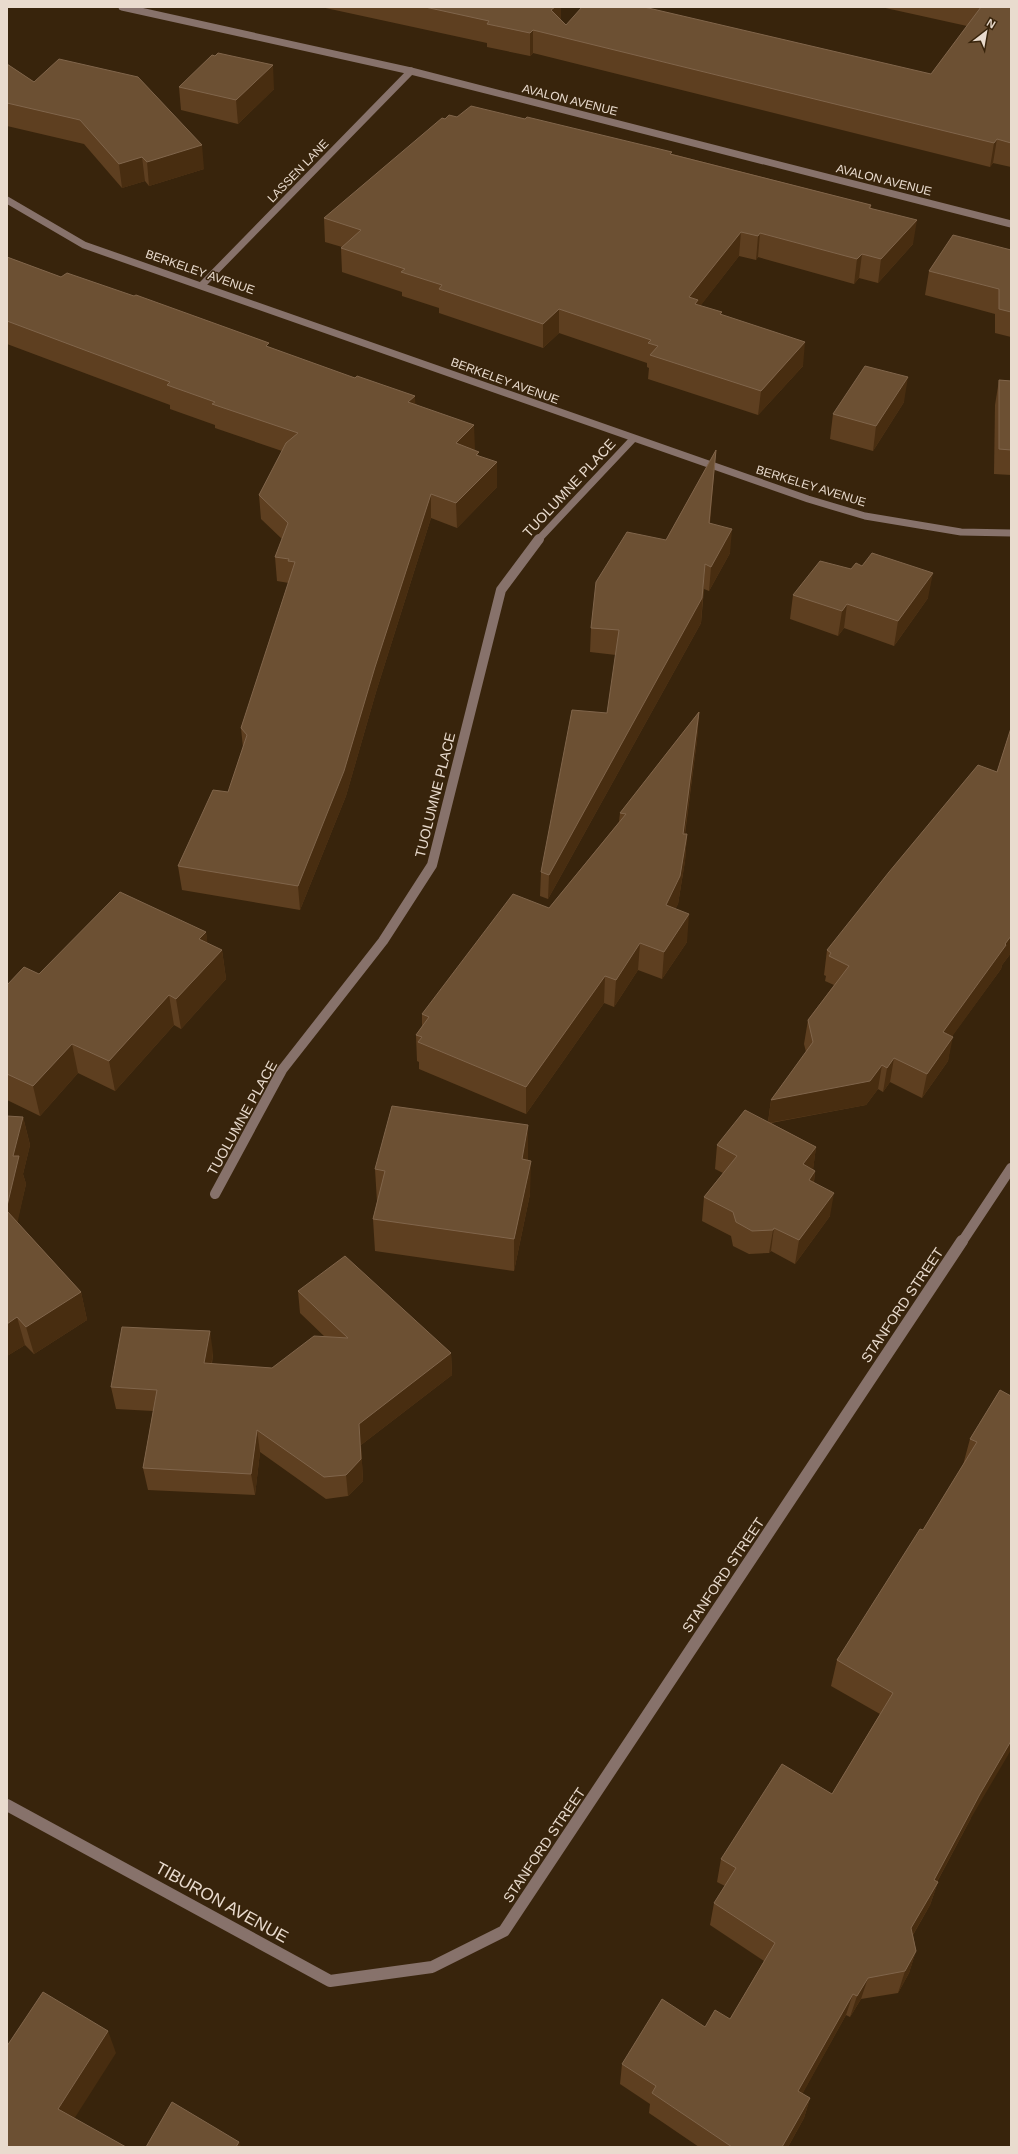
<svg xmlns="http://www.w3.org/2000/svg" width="1018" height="2154" font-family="Arial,sans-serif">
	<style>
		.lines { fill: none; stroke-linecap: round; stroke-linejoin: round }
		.minor-far2 { stroke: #87726b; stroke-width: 7 }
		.minor-far1 { stroke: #87726b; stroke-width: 10 }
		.minor { stroke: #87726b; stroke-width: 12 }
		.wall { fill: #5e3f20 }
		.shaded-wall { fill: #482d10 }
		.building { fill: #6c5033; stroke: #80654b }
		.labels { text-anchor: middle; stroke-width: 3; stroke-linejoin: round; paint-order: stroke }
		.far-street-label { font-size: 12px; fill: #e9dbce; stroke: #38240c }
		.street-label { font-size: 14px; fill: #e9dbce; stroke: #38240c }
		.near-street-label { font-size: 17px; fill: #e9dbce; stroke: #38240c }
	</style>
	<rect width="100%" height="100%" fill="#38240c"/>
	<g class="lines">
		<!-- minor-far2 -->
		<g class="minor-far2">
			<polyline points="122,7 411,71 1011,224"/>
			<polyline points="7,200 84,245 808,499 865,516 961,532 1011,533"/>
			<polyline points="202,285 411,71"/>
			<polyline points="538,540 633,439"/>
		</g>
		<!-- minor-far1 -->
		<g class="minor-far1">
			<polyline points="215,1194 282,1070 383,941 432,865 501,590 539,539"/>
			<polyline points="962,1242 1011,1168"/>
		</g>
		<!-- minor -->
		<polyline class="minor" points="7,1805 330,1981 432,1967 504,1931 962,1241"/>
	</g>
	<!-- wall -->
	<g class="wall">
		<polygon points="321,7 561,7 561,20 566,25 931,74 967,26 881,7 1011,7 1011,167 993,163 990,167 533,53 530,56 487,47 487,43"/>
		<polygon points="7,64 34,82 204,169 149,186 145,181 122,188 84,144 7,126"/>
		<polygon points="179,87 274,89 238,124 181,110"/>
		<polygon points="457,117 672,154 871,205 871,208 913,244 878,283 859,278 854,284 758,257 756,260 739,256 700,306 722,312 721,314 803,366 758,415 648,379 649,368 647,367 647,363 559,333 543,348 439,313 439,308 402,296 402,292 342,272 341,248 342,247 325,242 324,218 445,119"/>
		<polygon points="1011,250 1011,337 995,333 995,314 925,295 929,271"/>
		<polygon points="7,257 61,277 269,347 416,404 475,450 474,450 479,456 497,487 457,528 431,518 376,692 346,796 300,910 182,890 178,866 228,792 243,748 241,728 289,583 277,581 275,557 282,539 261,519 259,495 282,451 215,428 215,425 170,409 170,405 7,344"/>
		<polygon points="999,380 1011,381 1011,475 994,474 995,405"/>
		<polygon points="904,402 873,451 830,439 833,414"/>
		<polygon points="716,450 710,523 730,553 709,591 704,589 701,623 548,899 540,896 541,872 607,713 616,655 590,652 591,628 666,540"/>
		<polygon points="793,595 928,598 894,646 844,628 838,636 790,619"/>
		<polygon points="699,712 697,740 685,834 687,834 685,861 678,904 675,909 687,942 662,979 638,970 614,1007 604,1003 526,1114 419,1069 419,1062 417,1061 416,1035 422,1026 422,1014 549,908 619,822 620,813"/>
		<polygon points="1011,728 1011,953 1002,965 1001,969 952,1036 948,1061 922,1098 890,1082 883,1092 878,1089 866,1105 771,1123 816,1147 813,1169 815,1171 814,1182 830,1216 795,1264 771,1251 769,1253 749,1254 733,1246 731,1236 702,1221 704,1197 723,1173 715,1169 717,1145 768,1122 771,1100 806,1052 804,1044 808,1020 834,985 825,981 826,976 824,975 827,950 997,772"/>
		<polygon points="206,932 207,943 222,950 226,979 181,1029 174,1025 115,1091 78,1073 40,1116 7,1100 7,985 39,974"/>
		<polygon points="23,1117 30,1145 23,1174 26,1184 17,1222 81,1292 87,1320 34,1354 25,1345 7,1356"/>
		<polygon points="528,1158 528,1160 530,1194 514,1271 375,1251 373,1219 377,1202 375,1169"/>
		<polygon points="298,1291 451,1353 452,1375 361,1445 363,1481 348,1496 326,1499 260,1452 255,1495 148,1490 143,1468 153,1411 116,1409 111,1387 213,1353 212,1364 272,1368 325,1337 300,1313"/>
		<polygon points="1000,1390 971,1818 937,1882 938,1882 930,1905 913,1935 916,1951 909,1973 898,1993 861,1999 850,2017 846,2015 802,2094 810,2098 804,2118 788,2147 699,2147 649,2113 650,2104 620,2084 622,2064 705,2027 730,2019 764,1961 710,1925 714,1903 725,1886 717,1882 721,1859 832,1794 880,1714 831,1686 837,1660 923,1530 963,1465 970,1439"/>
	</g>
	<!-- shaded-wall -->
	<g class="shaded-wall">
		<polygon points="555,7 561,7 561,22 551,10"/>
		<polygon points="533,30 533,53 530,56 530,33"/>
		<polygon points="273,65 274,89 238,124 236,100"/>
		<polygon points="997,139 993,163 990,167 994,143"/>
		<polygon points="202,145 204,169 149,186 147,162"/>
		<polygon points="142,157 145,181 122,188 119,164"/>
		<polygon points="917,220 913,244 878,283 881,259"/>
		<polygon points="741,232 739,256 698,309 689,297"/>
		<polygon points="760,233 758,257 756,260 758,236"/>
		<polygon points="862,254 859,278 854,284 857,259"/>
		<polygon points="559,309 559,333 543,348 543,324"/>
		<polygon points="805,342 803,366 758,415 761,391"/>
		<polygon points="908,377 904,402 873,451 876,426"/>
		<polygon points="415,396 416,420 408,402"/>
		<polygon points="474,425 475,450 456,468 456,443"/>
		<polygon points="497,462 497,487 457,528 456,503"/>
		<polygon points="431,494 431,518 376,692 346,796 300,910 298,886 375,667"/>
		<polygon points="732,529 730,553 709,591 711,567"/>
		<polygon points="705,564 701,623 548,899 549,875"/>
		<polygon points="933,573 928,598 894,646 898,621"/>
		<polygon points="847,604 844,628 838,636 842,611"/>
		<polygon points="699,712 697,740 681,861 683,834"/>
		<polygon points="687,834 685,861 678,904 664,933 666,905"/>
		<polygon points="689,914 687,942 662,979 664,952"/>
		<polygon points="206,932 210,962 199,939"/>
		<polygon points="1011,936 1011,953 1002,965 1001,969 938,1056 943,1032"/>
		<polygon points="640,943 638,970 614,1007 616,980"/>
		<polygon points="222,950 226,979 181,1029 176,999"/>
		<polygon points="605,976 604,1003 526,1114 526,1087"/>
		<polygon points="169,995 174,1025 115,1091 109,1061"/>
		<polygon points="953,1037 948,1061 922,1098 927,1074"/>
		<polygon points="72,1044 78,1073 40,1116 33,1086"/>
		<polygon points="894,1058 890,1082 883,1092 887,1068"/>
		<polygon points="882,1065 878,1089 866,1105 768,1123 771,1100"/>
		<polygon points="23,1117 30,1145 23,1174 26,1184 14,1238 7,1213 7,1206 13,1156"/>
		<polygon points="528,1125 528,1158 521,1192 522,1159"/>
		<polygon points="816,1147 813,1170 803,1164"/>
		<polygon points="531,1161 530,1194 514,1271 514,1239"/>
		<polygon points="815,1171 812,1194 809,1180"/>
		<polygon points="834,1193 830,1216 795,1264 799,1240"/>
		<polygon points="774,1228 771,1251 769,1253 773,1230"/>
		<polygon points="81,1292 87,1320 34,1354 26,1327"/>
		<polygon points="17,1317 25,1345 7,1356 7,1324"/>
		<polygon points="210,1331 213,1353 208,1385 204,1363"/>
		<polygon points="451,1353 452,1375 361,1445 363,1481 348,1496 346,1475 359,1424"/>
		<polygon points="257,1430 260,1452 255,1495 251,1474"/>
		<polygon points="1011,1741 1011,1750 971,1818 926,1902 934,1880 980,1794"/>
		<polygon points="938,1882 930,1905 904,1950 911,1928"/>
		<polygon points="916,1951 909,1973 898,1993 905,1971"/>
		<polygon points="868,1978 861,1999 850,2017 857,1996"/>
		<polygon points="853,1994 846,2015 793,2111 798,2091"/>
		<polygon points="108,2031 116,2053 67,2130 58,2109"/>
		<polygon points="810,2098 804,2118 788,2147 782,2147"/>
		<polygon points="239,2142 241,2147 236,2147"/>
	</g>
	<!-- building -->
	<g class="building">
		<polygon points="425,7 555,7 551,10 566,25 582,7 644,7 931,74 981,7 1011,7 1011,143 997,139 994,143 533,30 530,33 487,24 489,21"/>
		<polygon points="218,53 273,65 236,100 179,87 212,55 215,56"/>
		<polygon points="59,59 138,77 202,145 147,162 142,157 119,164 80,120 7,103 7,64 34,82"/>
		<polygon points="471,106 525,119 527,117 672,152 670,154 871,205 869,208 917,220 881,259 862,254 857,259 760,233 758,236 741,232 689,297 698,300 695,304 722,312 720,314 805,342 761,391 650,355 658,346 648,343 651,340 559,309 543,324 439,289 442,285 401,272 405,269 341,248 361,230 324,218 442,118 445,119 449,115 457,117"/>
		<polygon points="953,235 1011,250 1011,312 999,309 999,289 929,271"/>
		<polygon points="7,257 61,277 67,273 134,296 136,295 269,343 266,346 355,378 357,376 415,396 408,402 474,425 456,443 479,452 476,455 497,462 456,503 431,494 375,667 344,771 298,886 178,866 213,790 228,792 247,735 241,728 295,562 288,561 289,559 275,557 288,523 259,495 286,443 298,433 212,404 215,402 167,385 170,382 7,321"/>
		<polygon points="865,366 908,377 876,426 833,414"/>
		<polygon points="999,380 1011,381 1011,450 999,449"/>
		<polygon points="716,450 709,523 732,529 711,567 705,564 702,598 549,875 541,872 572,710 607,713 619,630 591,628 596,582 627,532 666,540"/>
		<polygon points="872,553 933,573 898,621 847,604 842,611 793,595 820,561 851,569 856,563 862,566"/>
		<polygon points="699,712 683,834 687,834 680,876 666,905 689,914 664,952 640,943 616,980 605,976 526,1087 418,1042 422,1037 416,1035 429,1017 422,1014 513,894 549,908 626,814 620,813"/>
		<polygon points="1011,728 1011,936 1005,944 1006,945 943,1032 953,1037 927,1074 894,1058 887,1068 882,1065 870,1081 771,1100 813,1042 808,1020 849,966 829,956 831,953 827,950 889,872 978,765 997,772"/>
		<polygon points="120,892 206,932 199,939 222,950 176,999 169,995 109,1061 72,1044 33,1086 7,1074 7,985 24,967 39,974"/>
		<polygon points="392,1106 528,1125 522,1159 531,1161 514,1239 373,1219 385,1171 375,1169"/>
		<polygon points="745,1110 816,1147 803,1164 815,1171 809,1180 834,1193 799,1240 774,1228 773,1230 752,1231 736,1222 733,1212 704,1197 737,1156 717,1145"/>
		<polygon points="7,1116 23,1117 13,1156 19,1156 7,1206"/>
		<polygon points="7,1211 81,1292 26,1327 17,1317 7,1324"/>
		<polygon points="345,1256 451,1353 359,1424 361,1459 346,1475 324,1477 257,1430 251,1474 143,1468 157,1390 111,1387 122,1327 210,1331 204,1363 272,1368 314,1336 348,1338 298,1291"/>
		<polygon points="1000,1390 1011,1396 1011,1741 980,1794 934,1880 938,1882 911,1928 916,1951 905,1971 868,1978 857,1996 853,1994 798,2091 810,2098 782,2147 732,2147 652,2093 656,2086 622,2064 662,1999 705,2027 715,2010 730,2019 775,1943 714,1903 736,1868 721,1859 782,1764 832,1794 893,1693 837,1660 920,1529 923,1530 977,1442 970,1439"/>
		<polygon points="43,1992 108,2031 58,2109 126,2147 7,2147 7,2046"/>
		<polygon points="172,2102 239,2142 236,2147 146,2147"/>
	</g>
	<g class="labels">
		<!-- far-street labels -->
		<g class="far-street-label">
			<text transform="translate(570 100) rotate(14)" y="4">AVALON AVENUE</text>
			<text transform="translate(298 171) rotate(-46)" y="4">LASSEN LANE</text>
			<text transform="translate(884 180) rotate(14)" y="4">AVALON AVENUE</text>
			<text transform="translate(200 272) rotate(19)" y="4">BERKELEY AVENUE</text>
			<text transform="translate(505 381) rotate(20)" y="4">BERKELEY AVENUE</text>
			<text transform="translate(811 486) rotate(17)" y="4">BERKELEY AVENUE</text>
		</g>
		<!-- street labels -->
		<g class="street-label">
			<text transform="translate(569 488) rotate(-47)" y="5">TUOLUMNE PLACE</text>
			<text transform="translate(435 795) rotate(-76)" y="5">TUOLUMNE PLACE</text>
			<text transform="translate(242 1118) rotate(-61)" y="5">TUOLUMNE PLACE</text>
			<text transform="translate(902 1305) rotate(-56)" y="5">STANFORD STREET</text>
			<text transform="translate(723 1575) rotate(-56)" y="5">STANFORD STREET</text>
			<text transform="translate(544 1845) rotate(-56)" y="5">STANFORD STREET</text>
		</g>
		<!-- near-street labels -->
		<g class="near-street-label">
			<text transform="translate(222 1902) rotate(29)" y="6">TIBURON AVENUE</text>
		</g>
	</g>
	<!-- border -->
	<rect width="1018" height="2154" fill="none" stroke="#e9dbce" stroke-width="16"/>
	<!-- north arrow -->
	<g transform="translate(986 32) rotate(31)" stroke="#38240c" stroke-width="3" paint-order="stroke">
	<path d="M0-3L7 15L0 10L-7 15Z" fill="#e9dbce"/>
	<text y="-6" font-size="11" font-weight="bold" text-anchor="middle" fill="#e9dbce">N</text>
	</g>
</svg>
